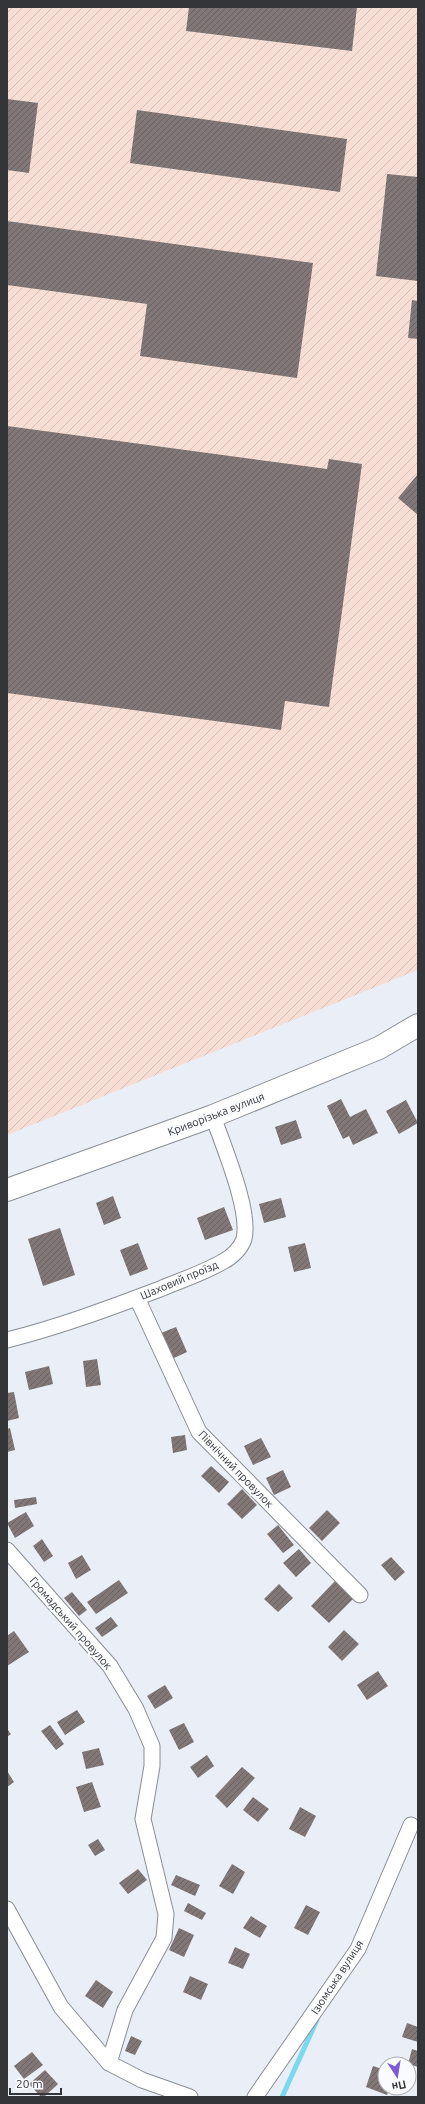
<svg xmlns="http://www.w3.org/2000/svg" width="425" height="2104" font-family="Ubuntu,sans-serif">
	<style>
		.industrial { fill: url(#industrial-furrows) }
		.lines { fill: none; stroke-linecap: round; stroke-linejoin: round }
		.stream { stroke: #7ad9ef; stroke-width: 5 }
		.building { fill: url(#building-hatch) }
		.minor-casing { stroke: #8a8e96; stroke-width: 17 }
		.primary-casing { stroke: #8a8e96; stroke-width: 24 }
		.minor { stroke: #fff; stroke-width: 15 }
		.primary { stroke: #fff; stroke-width: 22 }
		.labels { text-anchor: middle; stroke-width: 4; stroke-linejoin: round; paint-order: stroke }
		.street-label { font-size: 11px; fill: #333538; stroke: #fafbff }
	</style>
	<defs>
		<pattern id="industrial-furrows" width="10" height="10" patternUnits="userSpaceOnUse"><rect width="10" height="10" fill="#f6ded4"/><path d="M-1 1l2-2M0 10L10 0M9 11l2-2" fill="none" stroke="#d3bfb7"/></pattern>
		<pattern id="building-hatch" width="6" height="6" patternUnits="userSpaceOnUse"><rect width="6" height="6" fill="#817776"/><path d="M-1 1l2-2M0 6l6-6M5 7l2-2" fill="none" stroke="#6a6262"/></pattern>
	</defs>
	<rect width="100%" height="100%" fill="#eaeef7"/>
	<!-- industrial -->
	<polygon class="industrial" points="7,7 418,7 418,970 7,1135"/>
	<g class="lines">
		<!-- stream -->
		<polyline class="stream" points="282,2097 317,2020"/>
	</g>
	<!-- building -->
	<g class="building">
		<polygon points="189,7 357,7 352,51 186,31"/>
		<polygon points="7,99 38,103 29,173 7,170"/>
		<polygon points="137,110 347,139 340,192 130,163"/>
		<polygon points="387,174 418,177 418,281 376,276"/>
		<polygon points="7,221 313,263 297,378 140,356 147,304 7,285"/>
		<polygon points="412,300 418,301 418,339 408,338"/>
		<polygon points="7,426 327,469 329,459 362,464 329,707 285,701 281,730 7,693"/>
		<polygon points="418,474 418,515 398,498"/>
		<polygon points="341,1099 350,1117 366,1109 378,1133 353,1145 349,1136 343,1139 327,1106"/>
		<polygon points="406,1100 418,1123 399,1134 386,1111"/>
		<polygon points="296,1120 302,1138 281,1145 275,1127"/>
		<polygon points="113,1196 121,1218 104,1225 96,1203"/>
		<polygon points="281,1198 286,1217 264,1223 259,1204"/>
		<polygon points="224,1207 233,1230 205,1240 197,1218"/>
		<polygon points="60,1228 75,1275 43,1286 28,1239"/>
		<polygon points="138,1243 148,1269 130,1276 120,1250"/>
		<polygon points="305,1243 311,1268 294,1272 288,1247"/>
		<polygon points="176,1327 187,1352 172,1359 161,1333"/>
		<polygon points="97,1359 101,1385 86,1387 83,1361"/>
		<polygon points="49,1366 53,1384 29,1390 25,1372"/>
		<polygon points="14,1392 19,1418 7,1421 7,1393"/>
		<polygon points="10,1428 15,1450 7,1452 7,1429"/>
		<polygon points="185,1435 187,1450 173,1453 171,1437"/>
		<polygon points="261,1438 271,1457 253,1465 244,1446"/>
		<polygon points="211,1466 229,1482 219,1493 201,1476"/>
		<polygon points="283,1470 291,1487 274,1495 266,1478"/>
		<polygon points="242,1489 257,1505 242,1519 227,1504"/>
		<polygon points="36,1497 37,1504 15,1508 14,1500"/>
		<polygon points="327,1510 340,1523 322,1541 309,1528"/>
		<polygon points="26,1512 34,1526 15,1538 7,1523"/>
		<polygon points="278,1525 294,1545 283,1553 267,1534"/>
		<polygon points="42,1539 53,1556 44,1562 33,1546"/>
		<polygon points="299,1549 311,1563 296,1577 283,1563"/>
		<polygon points="82,1555 91,1570 76,1579 68,1563"/>
		<polygon points="391,1557 405,1572 395,1581 381,1565"/>
		<polygon points="119,1580 128,1593 96,1614 87,1602"/>
		<polygon points="335,1581 353,1599 329,1623 311,1606"/>
		<polygon points="279,1584 293,1598 278,1612 264,1599"/>
		<polygon points="72,1592 87,1610 79,1616 64,1598"/>
		<polygon points="111,1617 118,1626 102,1637 95,1628"/>
		<polygon points="344,1630 359,1644 342,1661 328,1647"/>
		<polygon points="14,1631 29,1652 7,1666 7,1636"/>
		<polygon points="378,1671 388,1686 367,1700 357,1685"/>
		<polygon points="165,1685 173,1698 155,1709 147,1696"/>
		<polygon points="77,1710 85,1722 65,1735 57,1722"/>
		<polygon points="184,1723 194,1742 179,1750 169,1730"/>
		<polygon points="50,1725 64,1744 56,1750 41,1731"/>
		<polygon points="7,1729 11,1734 7,1737"/>
		<polygon points="99,1748 104,1765 86,1769 82,1752"/>
		<polygon points="207,1755 214,1766 198,1778 190,1767"/>
		<polygon points="242,1767 255,1778 227,1808 215,1796"/>
		<polygon points="7,1771 14,1782 7,1787"/>
		<polygon points="92,1782 101,1807 84,1812 76,1787"/>
		<polygon points="253,1797 269,1809 258,1822 243,1810"/>
		<polygon points="300,1807 316,1816 305,1837 289,1829"/>
		<polygon points="98,1839 105,1850 95,1856 88,1845"/>
		<polygon points="232,1864 245,1872 233,1894 219,1886"/>
		<polygon points="138,1869 147,1880 128,1894 119,1883"/>
		<polygon points="176,1875 200,1885 195,1896 171,1885"/>
		<polygon points="188,1903 206,1913 202,1920 184,1911"/>
		<polygon points="306,1905 320,1912 308,1935 294,1928"/>
		<polygon points="251,1916 267,1926 260,1938 243,1928"/>
		<polygon points="179,1928 194,1935 184,1957 169,1950"/>
		<polygon points="235,1947 250,1954 243,1969 228,1963"/>
		<polygon points="190,1976 208,1984 201,2000 183,1992"/>
		<polygon points="96,1980 113,1992 103,2008 85,1996"/>
		<polygon points="407,2023 418,2027 418,2042 402,2037"/>
		<polygon points="131,2036 142,2041 135,2055 125,2051"/>
		<polygon points="412,2049 418,2051 418,2067 408,2064"/>
		<polygon points="32,2052 43,2065 24,2079 14,2066"/>
		<polygon points="373,2066 385,2070 385,2088 390,2088 387,2095 366,2087"/>
		<polygon points="45,2070 58,2084 44,2097 41,2097 29,2084"/>
	</g>
	<g class="lines">
		<!-- minor casing -->
		<g class="minor-casing">
			<g id="minor">
				<polyline points="137,1298 199,1432 360,1595"/>
				<path d="M7,1340C59,1327 110,1308 160,1289C181,1280 204,1273 224,1261C232,1257 241,1248 244,1239C251,1210 223,1146 213,1116"/>
				<polyline points="7,1550 110,1666 136,1709 152,1746 152,1766 143,1819 166,1914 164,1938 125,2010 109,2063"/>
				<polyline points="7,1909 61,2007 109,2063 142,2080 190,2097"/>
				<polyline points="255,2097 358,1949 411,1825"/>
			</g>
		</g>
		<!-- primary casing -->
		<g class="primary-casing">
			<polyline id="primary" points="7,1190 213,1116 379,1048 418,1025"/>
		</g>
		<!-- minor -->
		<use href="#minor" class="minor"/>
		<!-- primary -->
		<use href="#primary" class="primary"/>
	</g>
	<g class="labels">
		<!-- street labels -->
		<g class="street-label">
			<text transform="translate(216 1114) rotate(-21)" y="4">Криворізька вулиця</text>
			<text transform="translate(179 1280) rotate(-23)" y="4">Шаховий проїзд</text>
			<text transform="translate(236 1469) rotate(46)" y="4">Північний провулок</text>
			<text transform="translate(71 1623) rotate(49)" y="4">Громадський провулок</text>
			<text transform="translate(337 1977) rotate(-57)" y="4">Ізюмська вулиця</text>
		</g>
	</g>
	<!-- border -->
	<rect width="425" height="2104" fill="none" stroke="#333538" stroke-width="16"/>
	<!-- north arrow -->
	<g transform="translate(397 2076) rotate(168)"><circle r="19" fill="#fafbff" stroke="#aaacaf"/>
	<path d="M0-3L7 15L0 10L-7 15Z" fill="#7e5ad4"/>
	<text y="-6" font-size="11" font-weight="bold" text-anchor="middle" fill="#333538">Пн</text>
	</g>
	<!-- scale -->
	<path d="M10 2088v6h51v-6" fill="none" stroke="#333538" stroke-width="2"/>
	<text x="16" y="2088" font-size="12" fill="#333538" stroke="#fafbff" stroke-width="3" paint-order="stroke">20 m</text>
</svg>
